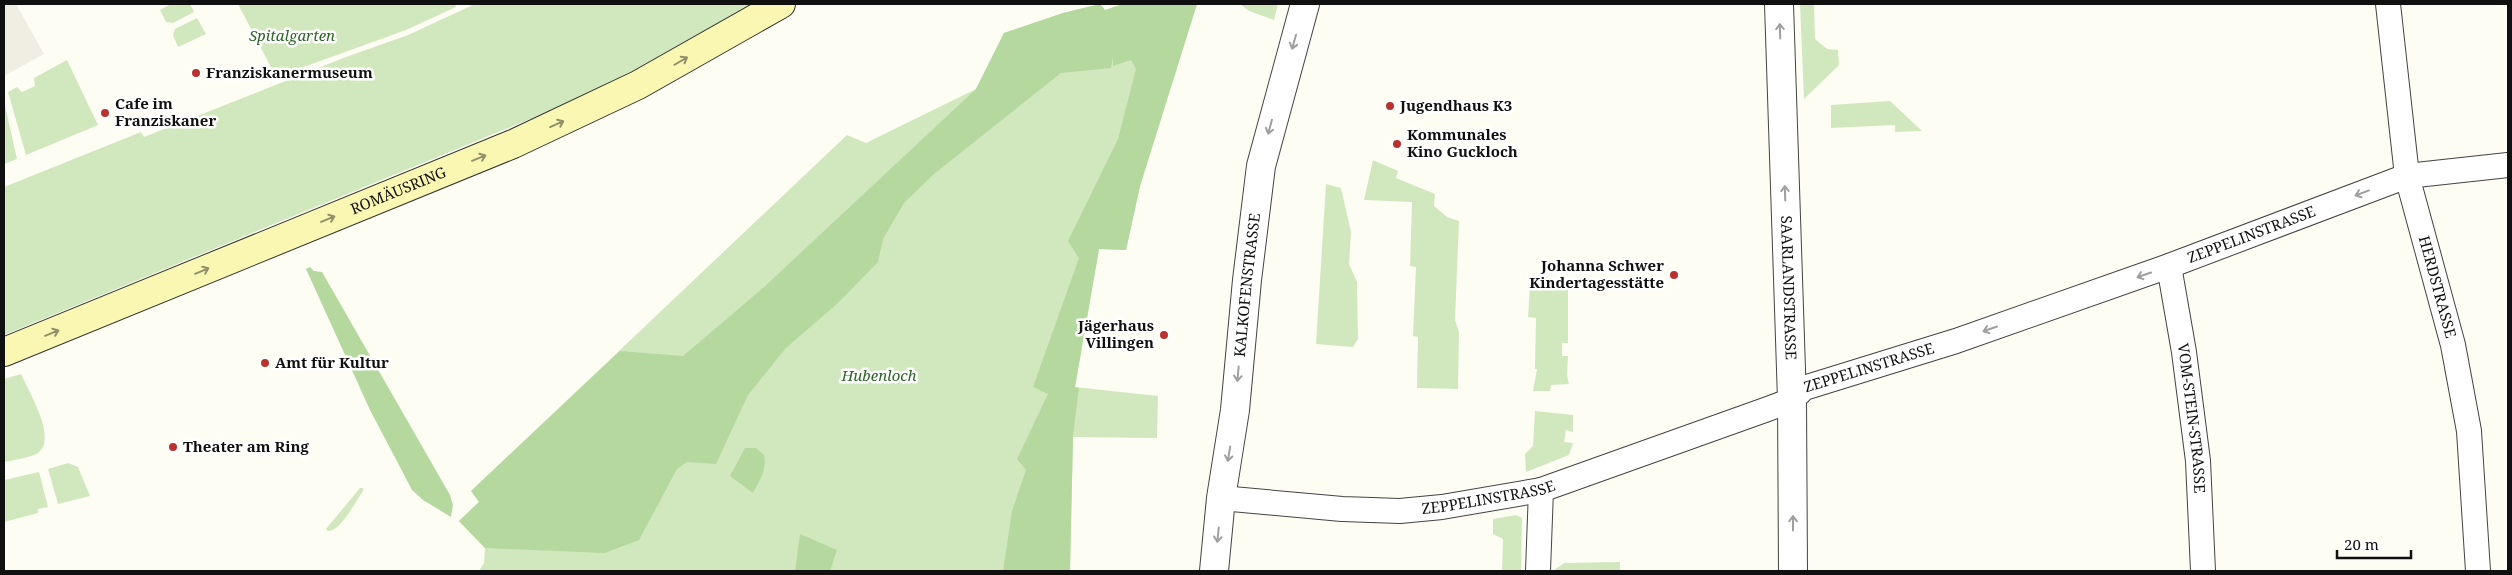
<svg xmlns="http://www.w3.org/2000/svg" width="2512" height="575" font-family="'Noto Serif',serif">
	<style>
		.green { fill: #d1e8bf }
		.forest { fill: #b5d89f }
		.plaza { fill: #f0ede2 }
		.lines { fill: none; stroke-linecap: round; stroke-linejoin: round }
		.minor-casing { stroke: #434343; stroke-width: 26 }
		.tertiary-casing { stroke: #434343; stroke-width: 30 }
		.secondary-casing { stroke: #323232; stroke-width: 30 }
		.minor { stroke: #fff; stroke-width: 24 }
		.tertiary { stroke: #fff; stroke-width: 28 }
		.secondary { stroke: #faf7b3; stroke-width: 28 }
		.oneway { stroke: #9f9f9f }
		.oneway2 { stroke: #918f6a }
		.poi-dot { fill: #ba322f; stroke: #fff; stroke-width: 2 }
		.labels { text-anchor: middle; stroke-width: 5; stroke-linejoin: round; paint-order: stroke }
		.park-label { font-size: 15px; font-style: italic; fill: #2c6523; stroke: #fff }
		.poi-label { font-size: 15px; font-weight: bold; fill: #101010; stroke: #fff; text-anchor: start }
		.street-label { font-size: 15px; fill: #101010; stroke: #fff }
	</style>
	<rect width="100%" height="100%" fill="#fefdf4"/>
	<!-- green -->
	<g class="green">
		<polygon points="171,4 190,4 194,12 173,23 166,22 160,10"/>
		<polygon points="238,4 455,4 456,7 406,30 276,77"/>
		<polygon points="475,4 756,4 617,81 574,101 4,335 4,187 141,132 144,137 346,57 408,35"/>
		<polygon points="1100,4 1105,10 1123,4 1197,4 1140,186 1126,250 1099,249 1075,387 1158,396 1157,438 1073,437 1070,571 479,571 484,563 485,548 459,521 479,502 471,491 847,135 866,143 976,89 1004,33 1063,13"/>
		<polygon points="1240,4 1278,4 1274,20 1249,11"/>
		<polygon points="1800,4 1814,4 1815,39 1827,49 1838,50 1839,65 1804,99"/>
		<polygon points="197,18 206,34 178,47 173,35 175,29"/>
		<polygon points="67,60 98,125 26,155 8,92 17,87 22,92 35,86 34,78"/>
		<polygon points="4,101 17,159 4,164"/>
		<polygon points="1890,101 1922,131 1895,132 1895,125 1831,128 1831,105"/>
		<polygon points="1373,160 1398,171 1396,178 1435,194 1434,206 1447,217 1459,221 1455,320 1459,332 1458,389 1417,388 1418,337 1413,336 1416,267 1410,266 1412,202 1364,200"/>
		<polygon points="1326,184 1341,188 1351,232 1349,264 1357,282 1358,339 1353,347 1316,344"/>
		<polygon points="1530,286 1568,286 1568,343 1562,343 1562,356 1568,356 1567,375 1569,384 1551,385 1550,391 1533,391 1537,369 1535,369 1536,318 1528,317"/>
		<path d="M21,374C29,392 58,439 38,453C29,458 14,460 4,462V379Z"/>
		<polygon points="1535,411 1573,415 1573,432 1566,430 1564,442 1573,443 1569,455 1526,472 1525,454 1533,446"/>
		<polygon points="68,463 78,467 90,496 58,504 48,469"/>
		<polygon points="39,472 48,507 38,509 38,513 4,522 4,480"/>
		<path d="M360,488H363V491C356,501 340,532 328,531L326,529Z"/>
		<polygon points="1516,515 1522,518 1521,571 1502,571 1503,539 1493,534 1493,519"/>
		<polygon points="1620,562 1620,571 1553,571 1564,563"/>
	</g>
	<!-- forest -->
	<g class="forest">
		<polygon points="1100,4 1105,10 1123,4 1197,4 1140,186 1126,250 1099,249 1075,387 1079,388 1073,436 1070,571 1003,571 1012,511 1026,470 1017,459 1048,394 1033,387 1079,258 1068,241 1118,139 1136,69 1131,60 1113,66 1113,57 1111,68 1061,73 934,174 904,203 883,239 878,262 838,303 786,348 748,395 716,464 687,462 677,469 639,540 605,553 485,548 459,521 479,502 471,491 620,351 683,356 763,288 976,89 1004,33 1063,13"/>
		<polygon points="310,267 314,271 322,272 450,495 453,505 451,517 423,500 412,490 370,410 306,269"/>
		<path d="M745,448H756L764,455C767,470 760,480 753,493L730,476Z"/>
		<polygon points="800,534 837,550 830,571 795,571"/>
	</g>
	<!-- plaza -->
	<polygon class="plaza" points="4,4 16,4 44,54 4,76"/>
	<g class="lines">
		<!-- minor casing -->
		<g class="minor-casing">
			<g id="minor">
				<path id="s1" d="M2388,4L2407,176L2453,345L2469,431L2478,571"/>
				<path id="s2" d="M2169,266L2184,352L2198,461L2203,571"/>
				<path id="s3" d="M1221,498L1342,509L1400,511L1442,507L1541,490L1765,410L1792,400L1804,388L1956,341L2169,266L2407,176L2508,165"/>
				<polyline points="1538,571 1541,490"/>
			</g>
		</g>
		<!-- tertiary casing -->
		<g class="tertiary-casing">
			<g id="tertiary">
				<path id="s4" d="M1779,4L1792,400L1793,571"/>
				<path id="s5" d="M1214,571L1221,498L1235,410L1247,280L1261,166L1305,4"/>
			</g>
		</g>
		<!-- secondary casing -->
		<g class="secondary-casing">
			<g id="secondary">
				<path id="s6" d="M4,352L513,144L638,85L781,4"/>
			</g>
		</g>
		<!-- minor -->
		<use href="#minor" class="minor"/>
		<!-- tertiary -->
		<use href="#tertiary" class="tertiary"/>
		<!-- secondary -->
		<use href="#secondary" class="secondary"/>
	</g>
	<!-- one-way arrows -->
	<defs><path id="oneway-shaft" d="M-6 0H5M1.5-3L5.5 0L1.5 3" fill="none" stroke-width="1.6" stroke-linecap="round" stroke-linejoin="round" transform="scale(1.25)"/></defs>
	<g class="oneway">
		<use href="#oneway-shaft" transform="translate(1780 31) rotate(-92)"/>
		<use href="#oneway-shaft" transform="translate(1294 42) rotate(106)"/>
		<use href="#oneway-shaft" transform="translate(1270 127) rotate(105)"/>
		<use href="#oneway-shaft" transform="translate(1785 193) rotate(-92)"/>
		<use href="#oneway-shaft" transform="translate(2362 193) rotate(159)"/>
		<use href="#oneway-shaft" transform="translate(2144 275) rotate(161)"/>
		<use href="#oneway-shaft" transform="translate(1990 329) rotate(161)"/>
		<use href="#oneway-shaft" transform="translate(1238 374) rotate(95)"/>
		<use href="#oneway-shaft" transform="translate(1229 454) rotate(99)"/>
		<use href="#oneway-shaft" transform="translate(1793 523) rotate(-90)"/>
		<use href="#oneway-shaft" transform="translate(1218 535) rotate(96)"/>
	</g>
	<g class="oneway2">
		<use href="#oneway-shaft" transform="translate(681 61) rotate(-30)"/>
		<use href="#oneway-shaft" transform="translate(557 124) rotate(-24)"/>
		<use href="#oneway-shaft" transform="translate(479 158) rotate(-22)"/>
		<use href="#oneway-shaft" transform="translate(328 219) rotate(-22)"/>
		<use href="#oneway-shaft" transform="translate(202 271) rotate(-23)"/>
		<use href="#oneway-shaft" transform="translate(52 333) rotate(-22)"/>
	</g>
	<!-- markers -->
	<g class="poi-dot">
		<circle cx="196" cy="73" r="5"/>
		<circle cx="1390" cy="106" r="5"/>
		<circle cx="105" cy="113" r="5"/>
		<circle cx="1397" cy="144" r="5"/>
		<circle cx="1674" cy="275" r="5"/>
		<circle cx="1164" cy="335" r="5"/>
		<circle cx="265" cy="363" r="5"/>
		<circle cx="173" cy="447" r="5"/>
	</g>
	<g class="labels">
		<!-- park labels -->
		<g class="park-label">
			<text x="292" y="41">Spitalgarten</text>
			<text x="879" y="381">Hubenloch</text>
		</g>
		<!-- poi labels -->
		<g class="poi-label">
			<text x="206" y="78">Franziskanermuseum</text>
			<text x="115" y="109">Cafe im<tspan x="115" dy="17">Franziskaner</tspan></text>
			<text x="1400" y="111">Jugendhaus K3</text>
			<text x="1407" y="140">Kommunales<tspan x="1407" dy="17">Kino Guckloch</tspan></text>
			<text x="1664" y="271" text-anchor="end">Johanna Schwer<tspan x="1664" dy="17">Kindertagesstätte</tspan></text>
			<text x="1154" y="331" text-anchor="end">Jägerhaus<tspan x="1154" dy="17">Villingen</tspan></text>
			<text x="275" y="368">Amt für Kultur</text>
			<text x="183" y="452">Theater am Ring</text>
		</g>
		<!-- street labels -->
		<g class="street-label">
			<text dy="5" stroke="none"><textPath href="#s6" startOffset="426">ROMÄUSRING</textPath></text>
			<text dy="5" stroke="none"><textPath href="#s3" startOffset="1079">ZEPPELINSTRASSE</textPath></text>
			<text dy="5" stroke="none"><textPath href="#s5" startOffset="288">KALKOFENSTRASSE</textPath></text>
			<text dy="5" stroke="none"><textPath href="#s4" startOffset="284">SAARLANDSTRASSE</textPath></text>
			<text dy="5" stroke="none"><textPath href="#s1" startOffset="288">HERDSTRASSE</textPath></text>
			<text dy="5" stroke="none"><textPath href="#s3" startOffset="674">ZEPPELINSTRASSE</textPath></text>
			<text dy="5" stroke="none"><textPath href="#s2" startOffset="154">VOM-STEIN-STRASSE</textPath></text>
			<text dy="5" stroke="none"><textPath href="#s3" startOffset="269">ZEPPELINSTRASSE</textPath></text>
		</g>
	</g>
	<!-- border -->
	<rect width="2512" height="575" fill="none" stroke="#101010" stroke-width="10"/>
	<!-- scale -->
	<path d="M2337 550v8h74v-8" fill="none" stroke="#101010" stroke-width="2.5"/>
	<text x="2344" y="550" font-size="15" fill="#101010" stroke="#ffffff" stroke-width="4" paint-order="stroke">20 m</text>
</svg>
